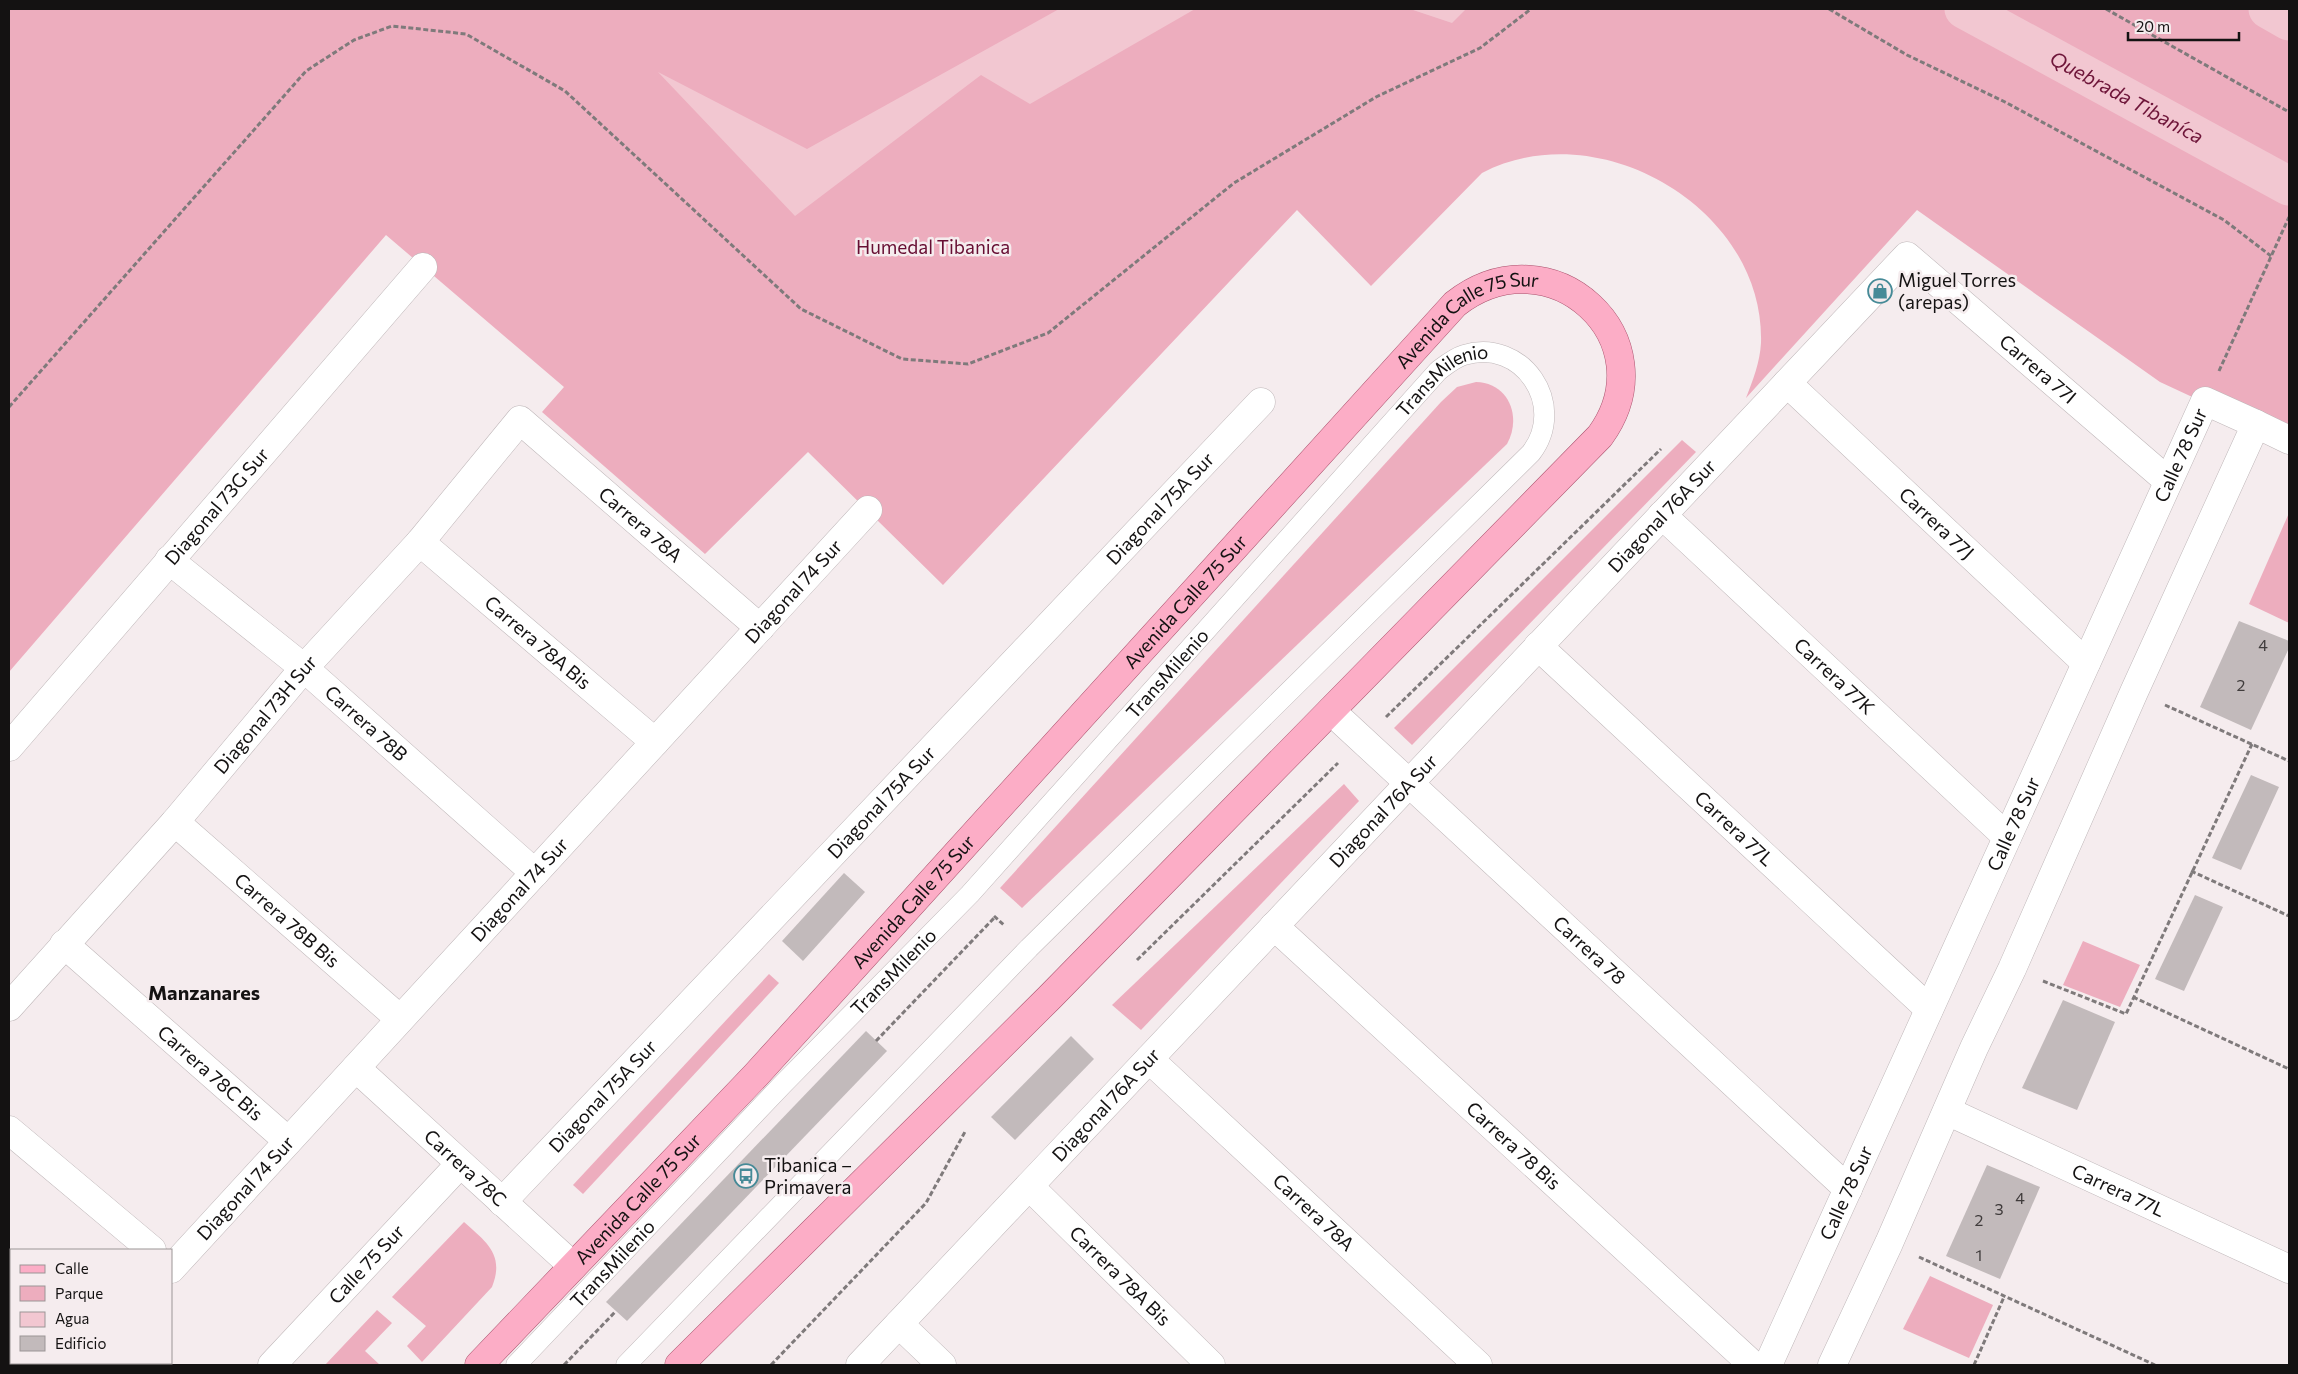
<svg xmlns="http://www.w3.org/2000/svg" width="2298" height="1374" font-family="Commissioner,sans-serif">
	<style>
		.green { fill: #edadbe }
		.water { fill: #f2c7d1 }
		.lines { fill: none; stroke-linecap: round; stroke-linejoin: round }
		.canal { stroke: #f2c7d1; stroke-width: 39 }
		.building { fill: #c2babb }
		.service-casing { stroke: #bfb7b9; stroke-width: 21 }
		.minor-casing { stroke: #bfb7b9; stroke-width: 29 }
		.tertiary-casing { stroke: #bfb7b9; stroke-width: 29 }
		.primary-casing { stroke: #aa536e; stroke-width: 29 }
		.path { stroke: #7f7a7b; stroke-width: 3; stroke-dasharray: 5 2.5; stroke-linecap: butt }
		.service { stroke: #fff; stroke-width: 20 }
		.minor { stroke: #fff; stroke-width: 28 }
		.tertiary { stroke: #fff; stroke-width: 28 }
		.primary { stroke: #fcadc6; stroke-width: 28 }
		.labels { text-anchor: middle; stroke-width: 5; stroke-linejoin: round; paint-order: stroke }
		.number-label { font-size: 16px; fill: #403c3c }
		.park-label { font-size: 19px; fill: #670e33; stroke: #f5ecee }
		.poi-label { font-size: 19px; fill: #141212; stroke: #f5ecee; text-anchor: start }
		.street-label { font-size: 19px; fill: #141212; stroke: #f5ecee }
		.water-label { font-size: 20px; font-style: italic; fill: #6e1539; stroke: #f5ecee }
		.neighbourhood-label { font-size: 20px; font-weight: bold; fill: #141212; stroke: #f5ecee }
	</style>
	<rect width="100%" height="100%" fill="#f5ecee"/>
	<!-- green -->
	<g class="green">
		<path d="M9,9H2289V442L2160,382L1917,210L1746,398C1753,380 1760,362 1761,343C1765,208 1598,112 1482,173L1371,286L1297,210L943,585L808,452L705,554L542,412L564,387L386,235L9,672Z"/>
		<path d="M1476,382C1509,383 1522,417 1507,444L1022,908L1000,888L1441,402L1457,387Z"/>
		<polygon points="1682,440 1696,452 1412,745 1394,728"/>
		<polygon points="2289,513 2289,623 2249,604"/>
		<polygon points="1344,784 1359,801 1141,1030 1112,1005"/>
		<polygon points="2083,941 2140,965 2120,1007 2063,985"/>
		<polygon points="769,974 779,983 583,1194 573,1185"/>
		<path d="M464,1222C486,1242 505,1254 492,1287L422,1362L407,1346L426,1326L392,1297Z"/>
		<polygon points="1930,1276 1993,1305 1969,1358 1903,1329"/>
		<polygon points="377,1310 392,1323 365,1351 380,1365 325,1365"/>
	</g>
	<!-- water -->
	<g class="water">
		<polygon points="1059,9 1195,9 1030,104 981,75 795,216 658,72 807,149"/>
		<polygon points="1410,9 1466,9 1452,23"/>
	</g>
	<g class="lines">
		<!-- canal -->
		<g class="canal">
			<path id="s1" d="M1964,9L2289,186"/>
			<polyline points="2268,9 2289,21"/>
		</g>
	</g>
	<!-- building -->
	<g class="building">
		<polygon points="2239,621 2289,641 2289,648 2251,730 2200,707"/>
		<polygon points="2251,775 2279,787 2241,870 2212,858"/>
		<polygon points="844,873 865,892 803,961 782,941"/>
		<polygon points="2195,895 2223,907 2184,991 2155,979"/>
		<polygon points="2063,1000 2115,1022 2077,1110 2022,1088"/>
		<polygon points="866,1031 887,1051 627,1321 606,1302"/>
		<polygon points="1071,1036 1094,1059 1015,1140 991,1117"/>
		<polygon points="1987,1165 2040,1187 2000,1279 1946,1256"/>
	</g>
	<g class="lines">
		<!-- service casing -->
		<g class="service-casing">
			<g id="service">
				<path id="s2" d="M516,1365L783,1084L970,894L1438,371C1446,365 1454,358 1464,355C1522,337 1568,405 1531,453L1029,948L626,1365"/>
			</g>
		</g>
		<!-- minor casing -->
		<g class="minor-casing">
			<g id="minor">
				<path id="s3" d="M1787,383L2086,663"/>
				<polyline points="2256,424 2289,440"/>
				<path id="s4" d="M1662,515L2007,837"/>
				<path id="s5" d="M420,542L655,742"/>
				<path id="s6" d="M169,560L304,668L535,873"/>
				<path id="s7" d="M1538,646L1929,1009"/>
				<path id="s8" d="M9,747L423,267"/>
				<path id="s9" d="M175,822L400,1019"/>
				<path id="s10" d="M1274,926L1753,1365"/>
				<path id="s11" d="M64,944L288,1141"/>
				<path id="s12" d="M9,1007L175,822L304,668L420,542L520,420L760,628"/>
				<path id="s13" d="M1149,1059L1478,1365"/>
				<path id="s14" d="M356,1068L573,1266"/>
				<path id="s15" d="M1947,1111L2289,1269"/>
				<polyline points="9,1130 152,1250"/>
				<path id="s16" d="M1029,1186L1211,1365"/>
				<path id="s17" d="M502,1202L1261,402"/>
				<path id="s18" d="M171,1269L868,510"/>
				<polyline points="899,1324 942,1365"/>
				<polyline points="83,1365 85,1363"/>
				<path id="s19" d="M272,1365L460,1164"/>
				<path id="s20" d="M860,1365L1907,256L2168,481"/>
			</g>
		</g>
		<!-- tertiary casing -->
		<g class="tertiary-casing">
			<g id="tertiary">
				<path id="s21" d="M1331,711L1848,1189"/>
				<path id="s22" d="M1768,1365L2205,401L2256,424L2134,692L2012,969L1974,1048L1889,1243L1832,1365"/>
			</g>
		</g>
		<!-- primary casing -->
		<g class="primary-casing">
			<g id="primary">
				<path id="s23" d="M479,1365L756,1075L1455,304C1551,229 1670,340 1600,436L1050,997L679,1365"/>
			</g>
		</g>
		<!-- path -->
		<g class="path">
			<polyline points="1829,9 1907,55 2005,102 2224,220 2271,256"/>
			<polyline points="2106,9 2289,112"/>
			<polyline points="2219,371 2289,217"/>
			<polyline points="9,407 306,71 354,40 392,26 466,34 565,91 801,309 902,359 968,364 1048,333 1234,183 1376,97 1480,48 1531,9"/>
			<polyline points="2165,705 2289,761"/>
			<polyline points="1386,717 1661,449"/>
			<polyline points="2191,871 2289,916"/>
			<polyline points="994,916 1005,926"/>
			<polyline points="1137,960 1338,763"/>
			<polyline points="2043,981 2126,1014 2252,744"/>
			<polyline points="2133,997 2289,1069"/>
			<polyline points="876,1041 995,917"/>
			<polyline points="1919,1257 2155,1365"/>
			<polyline points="564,1365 616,1311"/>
			<polyline points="771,1365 926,1203 966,1130"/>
			<polyline points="1974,1365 2004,1297"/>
		</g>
		<!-- service -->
		<use href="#service" class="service"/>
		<!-- minor -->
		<use href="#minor" class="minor"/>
		<!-- tertiary -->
		<use href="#tertiary" class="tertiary"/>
		<!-- primary -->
		<use href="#primary" class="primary"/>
	</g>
	<!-- icons -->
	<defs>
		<g id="shop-ring" transform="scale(1.25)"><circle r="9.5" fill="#f5ecee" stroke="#468a97" stroke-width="1.5"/><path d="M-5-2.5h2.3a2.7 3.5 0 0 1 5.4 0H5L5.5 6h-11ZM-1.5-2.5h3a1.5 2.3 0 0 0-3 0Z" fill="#468a97"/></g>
		<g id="bus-ring" transform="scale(1.25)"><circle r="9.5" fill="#f5ecee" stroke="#468a97" stroke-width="1.5"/><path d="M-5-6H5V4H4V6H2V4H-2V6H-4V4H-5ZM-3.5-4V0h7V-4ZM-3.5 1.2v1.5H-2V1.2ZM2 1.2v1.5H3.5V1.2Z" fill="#468a97"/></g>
	</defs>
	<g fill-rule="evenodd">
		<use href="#shop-ring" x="1880" y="291"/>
		<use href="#bus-ring" x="746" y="1176"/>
	</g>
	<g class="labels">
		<!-- number labels -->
		<g class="number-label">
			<text x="2263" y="651">4</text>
			<text x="2241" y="691">2</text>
			<text x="2020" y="1204">4</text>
			<text x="1999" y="1215">3</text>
			<text x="1979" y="1226">2</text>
			<text x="1979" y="1261">1</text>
		</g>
		<!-- park labels -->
		<g class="park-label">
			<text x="933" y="254">Humedal Tibanica</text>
		</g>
		<!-- poi labels -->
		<g class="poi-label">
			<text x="1898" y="287">Miguel Torres<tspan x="1898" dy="22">(arepas)</tspan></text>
			<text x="764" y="1172">Tibanica –<tspan x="764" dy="22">Primavera</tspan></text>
		</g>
		<!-- street labels -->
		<g class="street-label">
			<text dy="7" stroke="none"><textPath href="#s23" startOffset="1445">Avenida Calle 75 Sur</textPath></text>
			<text dy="7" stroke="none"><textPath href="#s20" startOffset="1698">Carrera 77I</textPath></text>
			<text dy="7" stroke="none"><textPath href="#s2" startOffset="1355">TransMilenio</textPath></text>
			<text dy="7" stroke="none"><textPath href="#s22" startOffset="999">Calle 78 Sur</textPath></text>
			<text dy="7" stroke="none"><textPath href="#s8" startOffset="318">Diagonal 73G Sur</textPath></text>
			<text dy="7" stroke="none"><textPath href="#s17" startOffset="956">Diagonal 75A Sur</textPath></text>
			<text dy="7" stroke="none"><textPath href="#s20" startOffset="1168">Diagonal 76A Sur</textPath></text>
			<text dy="7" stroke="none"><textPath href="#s3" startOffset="205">Carrera 77J</textPath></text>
			<text dy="7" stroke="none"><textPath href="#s12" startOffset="938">Carrera 78A</textPath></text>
			<text dy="7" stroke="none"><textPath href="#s18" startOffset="920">Diagonal 74 Sur</textPath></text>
			<text dy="7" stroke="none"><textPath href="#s23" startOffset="1040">Avenida Calle 75 Sur</textPath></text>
			<text dy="7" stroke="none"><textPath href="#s5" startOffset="155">Carrera 78A Bis</textPath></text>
			<text dy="7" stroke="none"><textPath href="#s2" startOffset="950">TransMilenio</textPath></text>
			<text dy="7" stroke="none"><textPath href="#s4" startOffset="236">Carrera 77K</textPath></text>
			<text dy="7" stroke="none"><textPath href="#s12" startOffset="389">Diagonal 73H Sur</textPath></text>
			<text dy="7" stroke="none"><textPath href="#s6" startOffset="256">Carrera 78B</textPath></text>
			<text dy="7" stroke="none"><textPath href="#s17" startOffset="551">Diagonal 75A Sur</textPath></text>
			<text dy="7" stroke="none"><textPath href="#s20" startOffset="762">Diagonal 76A Sur</textPath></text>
			<text dy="7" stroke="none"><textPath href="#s22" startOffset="594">Calle 78 Sur</textPath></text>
			<text dy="7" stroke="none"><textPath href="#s7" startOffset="268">Carrera 77L</textPath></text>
			<text dy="7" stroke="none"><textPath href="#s18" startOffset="515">Diagonal 74 Sur</textPath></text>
			<text dy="7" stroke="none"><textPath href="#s23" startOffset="635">Avenida Calle 75 Sur</textPath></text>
			<text dy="7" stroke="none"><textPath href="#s9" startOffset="149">Carrera 78B Bis</textPath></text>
			<text dy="7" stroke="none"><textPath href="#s21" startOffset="352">Carrera 78</textPath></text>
			<text dy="7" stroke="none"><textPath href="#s2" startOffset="545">TransMilenio</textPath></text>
			<text dy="7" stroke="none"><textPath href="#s11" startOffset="195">Carrera 78C Bis</textPath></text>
			<text dy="7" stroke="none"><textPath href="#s17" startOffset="146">Diagonal 75A Sur</textPath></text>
			<text dy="7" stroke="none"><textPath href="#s20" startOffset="358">Diagonal 76A Sur</textPath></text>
			<text dy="7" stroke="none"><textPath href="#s10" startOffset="325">Carrera 78 Bis</textPath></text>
			<text dy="7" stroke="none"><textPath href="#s14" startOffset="148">Carrera 78C</textPath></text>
			<text dy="7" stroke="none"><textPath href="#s18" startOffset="110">Diagonal 74 Sur</textPath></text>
			<text dy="7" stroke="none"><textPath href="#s15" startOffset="189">Carrera 77L</textPath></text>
			<text dy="7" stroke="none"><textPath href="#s22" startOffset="189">Calle 78 Sur</textPath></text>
			<text dy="7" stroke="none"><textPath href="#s23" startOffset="230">Avenida Calle 75 Sur</textPath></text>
			<text dy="7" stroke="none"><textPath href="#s13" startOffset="225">Carrera 78A</textPath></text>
			<text dy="7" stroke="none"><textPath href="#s19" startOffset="138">Calle 75 Sur</textPath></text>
			<text dy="7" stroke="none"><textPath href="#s2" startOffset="140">TransMilenio</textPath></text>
			<text dy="7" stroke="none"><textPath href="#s16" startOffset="128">Carrera 78A Bis</textPath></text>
		</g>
		<!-- water labels -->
		<g class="water-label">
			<text dy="7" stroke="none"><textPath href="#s1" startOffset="185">Quebrada Tibaníca</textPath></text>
		</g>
		<!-- neighbourhood labels -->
		<g class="neighbourhood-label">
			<text x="204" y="1000">Manzanares</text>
		</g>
	</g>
	<!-- border -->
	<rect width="2298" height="1374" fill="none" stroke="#141212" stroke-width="20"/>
	<!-- legend -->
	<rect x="10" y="1249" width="162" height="115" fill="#f5ecee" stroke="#9b9596"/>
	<rect x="20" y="1265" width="25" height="8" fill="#fcadc6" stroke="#9b9596"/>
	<text x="55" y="1274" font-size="15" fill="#141212">Calle</text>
	<rect x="20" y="1286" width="25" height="15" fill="#edadbe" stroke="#9b9596"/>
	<text x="55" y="1299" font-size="15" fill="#141212">Parque</text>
	<rect x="20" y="1312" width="25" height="15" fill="#f2c7d1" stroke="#9b9596"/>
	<text x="55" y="1324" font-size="15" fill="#141212">Agua</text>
	<rect x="20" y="1336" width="25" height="15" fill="#c2babb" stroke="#9b9596"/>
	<text x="55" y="1349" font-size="15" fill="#141212">Edificio</text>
	<!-- scale -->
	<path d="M2128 32v8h111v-8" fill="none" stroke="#141212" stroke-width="2.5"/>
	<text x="2136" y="32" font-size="15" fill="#141212" stroke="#f5ecee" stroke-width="4" paint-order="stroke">20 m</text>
</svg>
